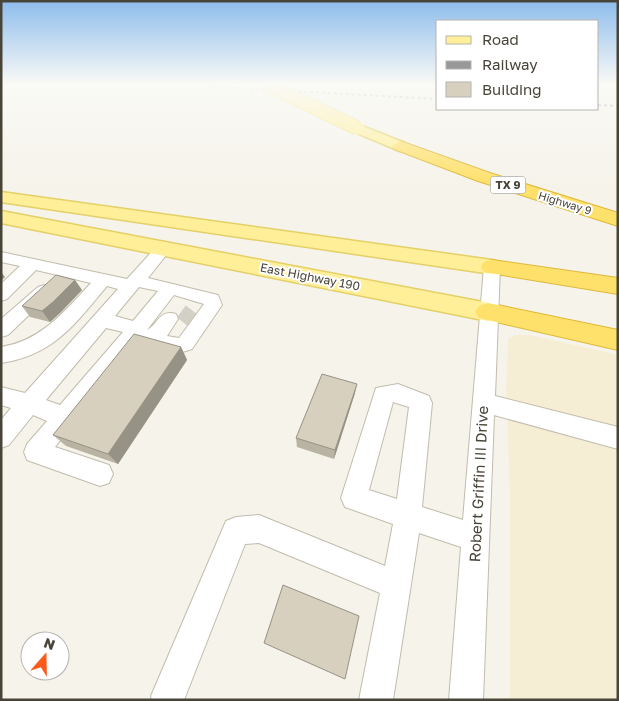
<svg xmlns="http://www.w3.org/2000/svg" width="619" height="701" font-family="'Golos Text',sans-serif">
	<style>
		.commercial { fill: #f6edd5 }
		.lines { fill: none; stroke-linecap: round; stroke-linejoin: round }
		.minor-tunnel { stroke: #d3d0c6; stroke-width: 18; stroke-dasharray: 18 9; stroke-linecap: butt }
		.minor-casing { stroke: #c1bcac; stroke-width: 2 }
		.major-casing { stroke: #e5d067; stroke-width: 3 }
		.highway-casing { stroke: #dfb83a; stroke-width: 2 }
		.minor { fill: #fff; fill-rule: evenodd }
		.major { fill: #ffef99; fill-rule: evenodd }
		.highway { fill: #fee16b; fill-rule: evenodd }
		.rail { stroke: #989898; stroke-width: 2; stroke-dasharray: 3 3; stroke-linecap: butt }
		.major-bridge-casing { stroke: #e5d067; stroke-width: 15; stroke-linecap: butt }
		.major-bridge { stroke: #ffef99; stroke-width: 14 }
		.wall { fill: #b9b3a4 }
		.shaded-wall { fill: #969286 }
		.building { fill: #d7d0bf; stroke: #969286 }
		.labels { text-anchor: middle; stroke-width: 4; stroke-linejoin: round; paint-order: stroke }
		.shield { fill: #fff; stroke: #807c74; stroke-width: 1 }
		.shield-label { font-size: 11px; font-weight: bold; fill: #494438 }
		.far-street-label { font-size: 11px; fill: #494438; stroke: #fff }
		.street-label { font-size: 12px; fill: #494438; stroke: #fff }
		.near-street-label { font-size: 15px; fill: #494438; stroke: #fff }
	</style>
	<rect width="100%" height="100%" fill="#f5f3ea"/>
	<!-- commercial -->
	<polygon class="commercial" points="515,335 530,335 618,355 618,700 510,700 510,489 506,388 508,339"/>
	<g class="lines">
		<!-- minor-tunnel -->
		<polyline class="minor-tunnel" points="184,323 193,311"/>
		<!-- minor casing -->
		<g class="minor-casing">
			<g id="minor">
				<path d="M163,244L171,249L148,278L218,295L222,305L192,349L176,354L138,342L55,447L109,465L113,474L109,483L100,486L27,460L24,452L27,444L47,421L33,415L9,445L1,448V420L11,408L1,405V387L25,393L118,289L107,286C75,324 54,355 1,363V347C41,341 65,311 91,283L36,270L7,299L1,301V284L20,266L1,262V252L127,279L157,246ZM139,287L158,291L133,321L115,316ZM174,295L204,304L179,338L167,336L178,319L176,314C159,309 158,325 147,330ZM106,328L123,332L60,405L46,400Z"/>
				<path d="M492,262L498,263L500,267L495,396L618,427V449L494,415L483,700H449L461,547L419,533L393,700H359L380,593L259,543L245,544L184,700H152L151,696L226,521L236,517L259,515L385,566L393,524L345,507L341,498L376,388L398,384L429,396L432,403L422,507L463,520L484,267L486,263ZM393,402L409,407L397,499L369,490Z"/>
				<polygon points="44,285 50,287 53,291 50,295 8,335 1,337 1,319 38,287"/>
			</g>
		</g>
		<!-- major casing -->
		<g class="major-casing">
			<g id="major">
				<polygon points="357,124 405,143 408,146 400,151 395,149 352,131 350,128 352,125"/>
				<polygon points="1,192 492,260 500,262 503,267 500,272 492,274 1,202"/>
				<polygon points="1,211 488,303 497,306 500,312 497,318 488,321 1,223"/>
			</g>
		</g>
		<!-- highway casing -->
		<g class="highway-casing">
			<g id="highway">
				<polygon points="400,141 490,173 618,213 618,226 478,181 394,149 392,146"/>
				<polygon points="492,260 618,278 618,294 484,272 481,267 484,262"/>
				<polygon points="488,303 618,330 618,350 479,318 475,312 479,306"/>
			</g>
		</g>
		<!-- minor -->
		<use href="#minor" class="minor"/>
		<!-- major -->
		<use href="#major" class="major"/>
		<!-- highway -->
		<use href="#highway" class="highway"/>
		<!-- rail -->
		<g class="rail">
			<polyline points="184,85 438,99"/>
			<polyline points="598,105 618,106"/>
		</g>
		<!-- major-bridge casing -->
		<g class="major-bridge-casing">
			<polyline id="major-bridge" points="268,85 357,128"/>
		</g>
		<!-- major-bridge -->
		<use href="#major-bridge" class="major-bridge"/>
	</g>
	<!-- wall -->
	<g class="wall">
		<polygon points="82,290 60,313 50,322 30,317 22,306"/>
		<polygon points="181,347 187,360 118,464 66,446 53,435"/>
		<polygon points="355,393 334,459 297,447 296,438"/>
	</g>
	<!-- shaded-wall -->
	<g class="shaded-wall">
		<polygon points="1,272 5,277 1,281"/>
		<polygon points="75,280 82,290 60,313 50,322 42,311"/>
		<polygon points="181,347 187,360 118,464 108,454"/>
		<polygon points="357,384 355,393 334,459 335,450"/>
	</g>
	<!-- building -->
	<g class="building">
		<polygon points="56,275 75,280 53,302 42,311 22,306"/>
		<polygon points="134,334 181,347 108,454 53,435"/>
		<polygon points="322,374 357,384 335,450 296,438"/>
		<polygon points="283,585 359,616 345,679 264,643"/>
	</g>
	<!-- sky -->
	<linearGradient id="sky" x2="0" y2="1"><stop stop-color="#8dbcec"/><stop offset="0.46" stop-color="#fafaf6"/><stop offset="1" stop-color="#fafaf6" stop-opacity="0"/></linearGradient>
	<rect width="619" height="183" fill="url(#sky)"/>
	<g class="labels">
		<!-- shield labels -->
		<rect class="shield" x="490.5" y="176.5" width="35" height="17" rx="4"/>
		<g class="shield-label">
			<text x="508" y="189">TX 9</text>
		</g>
		<!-- far-street labels -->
		<g class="far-street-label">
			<text transform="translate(565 203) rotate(17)" y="4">Highway 9</text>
		</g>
		<!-- street labels -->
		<g class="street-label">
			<text transform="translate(310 277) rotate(11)" y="4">East Highway 190</text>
		</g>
		<!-- near-street labels -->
		<g class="near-street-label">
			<text transform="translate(479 484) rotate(-87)" y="5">Robert Griffin III Drive</text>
		</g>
	</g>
	<!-- border -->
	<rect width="619" height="701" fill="none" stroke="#494438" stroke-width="5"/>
	<!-- legend -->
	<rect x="436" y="20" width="162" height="90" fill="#ffffff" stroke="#b6b4af"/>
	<rect x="446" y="36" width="25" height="8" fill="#ffef99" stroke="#b6b4af"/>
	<text x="482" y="45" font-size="15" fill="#494438">Road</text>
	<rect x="446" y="61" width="25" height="8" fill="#989898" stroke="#b6b4af"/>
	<text x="482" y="70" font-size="15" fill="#494438">Railway</text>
	<rect x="446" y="82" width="25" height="15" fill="#d7d0bf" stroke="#b6b4af"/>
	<text x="482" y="95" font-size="15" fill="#494438">Building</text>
	<!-- north arrow -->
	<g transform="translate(45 656) rotate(20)"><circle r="24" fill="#ffffff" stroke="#b6b4af"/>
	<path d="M0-4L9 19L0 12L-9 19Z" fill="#fb5a1a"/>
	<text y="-8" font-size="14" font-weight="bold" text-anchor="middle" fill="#494438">N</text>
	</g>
</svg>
